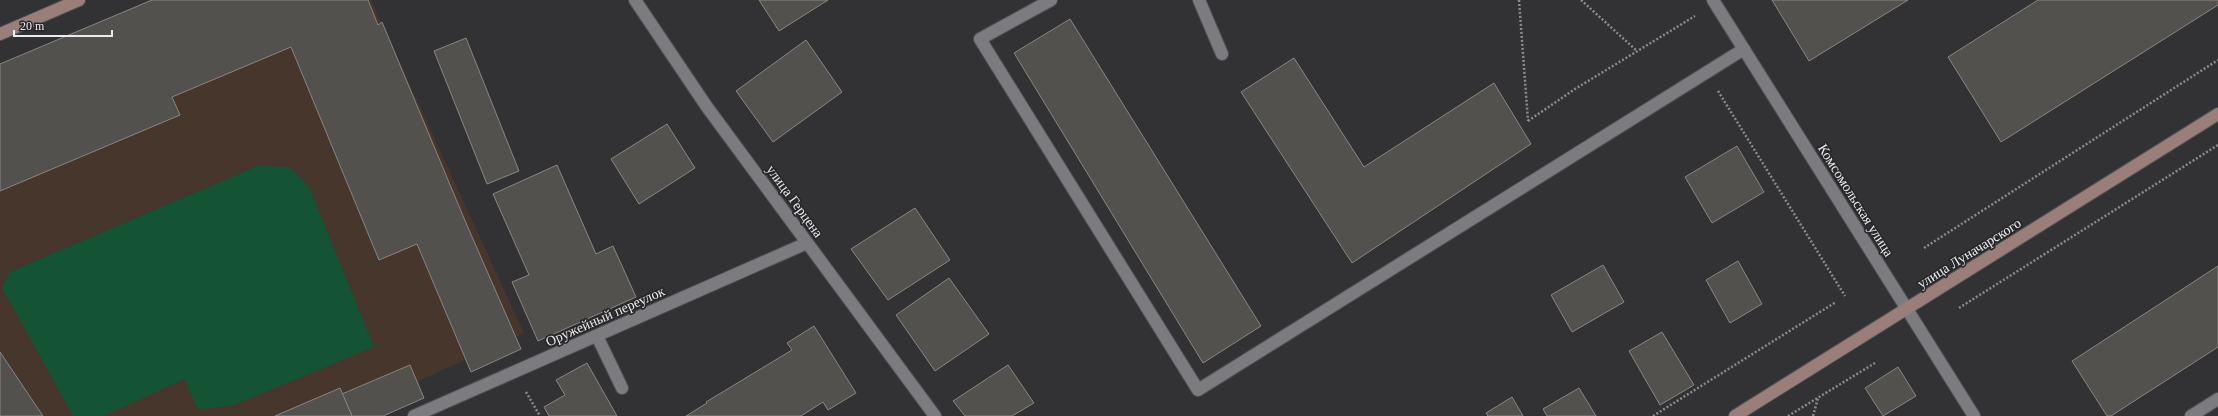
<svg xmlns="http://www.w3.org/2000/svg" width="2218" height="416" font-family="'Times New Roman',serif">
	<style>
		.commercial { fill: #46362b }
		.green { fill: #155335 }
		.building { fill: #53514e; stroke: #898683 }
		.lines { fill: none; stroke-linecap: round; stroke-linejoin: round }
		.service-casing { stroke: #515153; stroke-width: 14 }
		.minor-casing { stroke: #515153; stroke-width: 14 }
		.secondary-casing { stroke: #515153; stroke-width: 14 }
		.path { stroke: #8a8a8d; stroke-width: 2.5; stroke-dasharray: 2 2; stroke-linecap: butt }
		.service { stroke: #7c7c80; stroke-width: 12 }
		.minor { stroke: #7c7c80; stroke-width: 12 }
		.secondary { stroke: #997e7a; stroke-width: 12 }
		.labels { text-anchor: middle; stroke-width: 3.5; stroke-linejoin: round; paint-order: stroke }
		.street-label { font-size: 14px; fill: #ececee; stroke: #28282b }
	</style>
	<rect width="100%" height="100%" fill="#323235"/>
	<!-- commercial -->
	<polygon class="commercial" points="176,0 371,0 524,333 342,416 0,416 0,70"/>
	<!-- green -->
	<polygon class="green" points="258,166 289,167 309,187 374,347 234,405 198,410 184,379 104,416 73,416 2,288 10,272"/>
	<!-- building -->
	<g class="building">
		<polygon points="152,0 368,0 378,25 382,22 466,223 521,349 471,372 417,244 379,260 291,47 172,97 180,115 0,191 0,64"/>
		<polygon points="759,0 828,0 779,31"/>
		<polygon points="1772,0 1908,0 1809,61"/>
		<polygon points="2038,0 2218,0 2218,5 2001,142 1948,57"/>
		<polygon points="1070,19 1261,326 1203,363 1014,53"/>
		<polygon points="466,38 519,171 487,184 434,51"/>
		<polygon points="806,40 842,92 773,142 736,91"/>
		<polygon points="1294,58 1364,167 1494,83 1531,144 1352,263 1241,92"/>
		<polygon points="667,124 695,168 639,204 611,159"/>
		<polygon points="1737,146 1764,192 1712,223 1685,177"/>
		<polygon points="557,165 596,254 613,246 636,297 538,341 512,282 529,275 493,194"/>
		<polygon points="915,208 950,260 888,300 851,249"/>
		<polygon points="1738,261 1762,304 1730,323 1706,280"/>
		<polygon points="1603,265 1624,302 1572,332 1551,295"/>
		<polygon points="2218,266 2218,347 2111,416 2107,416 2072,361"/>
		<polygon points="949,278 989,334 935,371 896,315"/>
		<polygon points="814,326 856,393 828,410 823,402 801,416 686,416 707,403 706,402 792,350 787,343"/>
		<polygon points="1662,332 1694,385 1660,405 1629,351"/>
		<polygon points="0,352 43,416 0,416"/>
		<polygon points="587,363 617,416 549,416 544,407 565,395 556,380"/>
		<polygon points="410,365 424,398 383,416 352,416 342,394"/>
		<polygon points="1008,365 1034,403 1012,416 965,416 953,401"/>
		<polygon points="1898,367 1916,396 1883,416 1865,388"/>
		<polygon points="340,388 352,416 275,416"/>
		<polygon points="1579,388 1596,416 1547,416 1543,409"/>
		<polygon points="1512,397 1523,416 1488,416 1486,413"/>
	</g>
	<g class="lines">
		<!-- service casing -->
		<g class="service-casing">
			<g id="service">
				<polyline points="1051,0 980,39 1198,390 1744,49"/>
				<polyline points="1199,0 1222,54"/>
				<polyline points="597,336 622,388"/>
				<polyline points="2191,416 2218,399"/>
			</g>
		</g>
		<!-- minor casing -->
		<g class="minor-casing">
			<g id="minor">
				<polyline points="635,0 707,107 935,416"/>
				<polyline points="1713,0 1974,416"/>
				<polyline points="414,416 807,243"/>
			</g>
		</g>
		<!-- secondary casing -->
		<g class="secondary-casing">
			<g id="secondary">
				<polyline points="0,34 79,0"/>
				<polyline points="1735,416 2218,114"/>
			</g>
		</g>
		<!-- path -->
		<g class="path">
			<polyline points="1519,0 1528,121"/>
			<polyline points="1581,0 1637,51"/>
			<polyline points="1718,91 1845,296"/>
			<polyline points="1528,121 1575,89 1695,16"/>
			<polyline points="1924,248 2218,60"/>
			<polyline points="1959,308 2218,145"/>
			<polyline points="526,392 540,416"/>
			<polyline points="1653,416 1836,302"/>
			<polyline points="1788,416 1875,363"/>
			<polyline points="1813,416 1818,398"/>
		</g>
		<!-- service -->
		<use href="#service" class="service"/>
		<!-- minor -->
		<use href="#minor" class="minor"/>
		<!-- secondary -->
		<use href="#secondary" class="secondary"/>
	</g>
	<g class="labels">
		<!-- street labels -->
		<g class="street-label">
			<text transform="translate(1856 200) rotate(58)" y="5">Комсомольская улица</text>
			<text transform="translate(795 201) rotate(54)" y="5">улица Герцена</text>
			<text transform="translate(1969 253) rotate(-32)" y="5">улица Луначарского</text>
			<text transform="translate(605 316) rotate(-24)" y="5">Оружейный переулок</text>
		</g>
	</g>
	<!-- scale -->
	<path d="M14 30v6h98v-6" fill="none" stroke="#ececee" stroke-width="2"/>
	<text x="20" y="30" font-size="12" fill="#ececee" stroke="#28282b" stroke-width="3" paint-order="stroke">20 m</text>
</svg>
